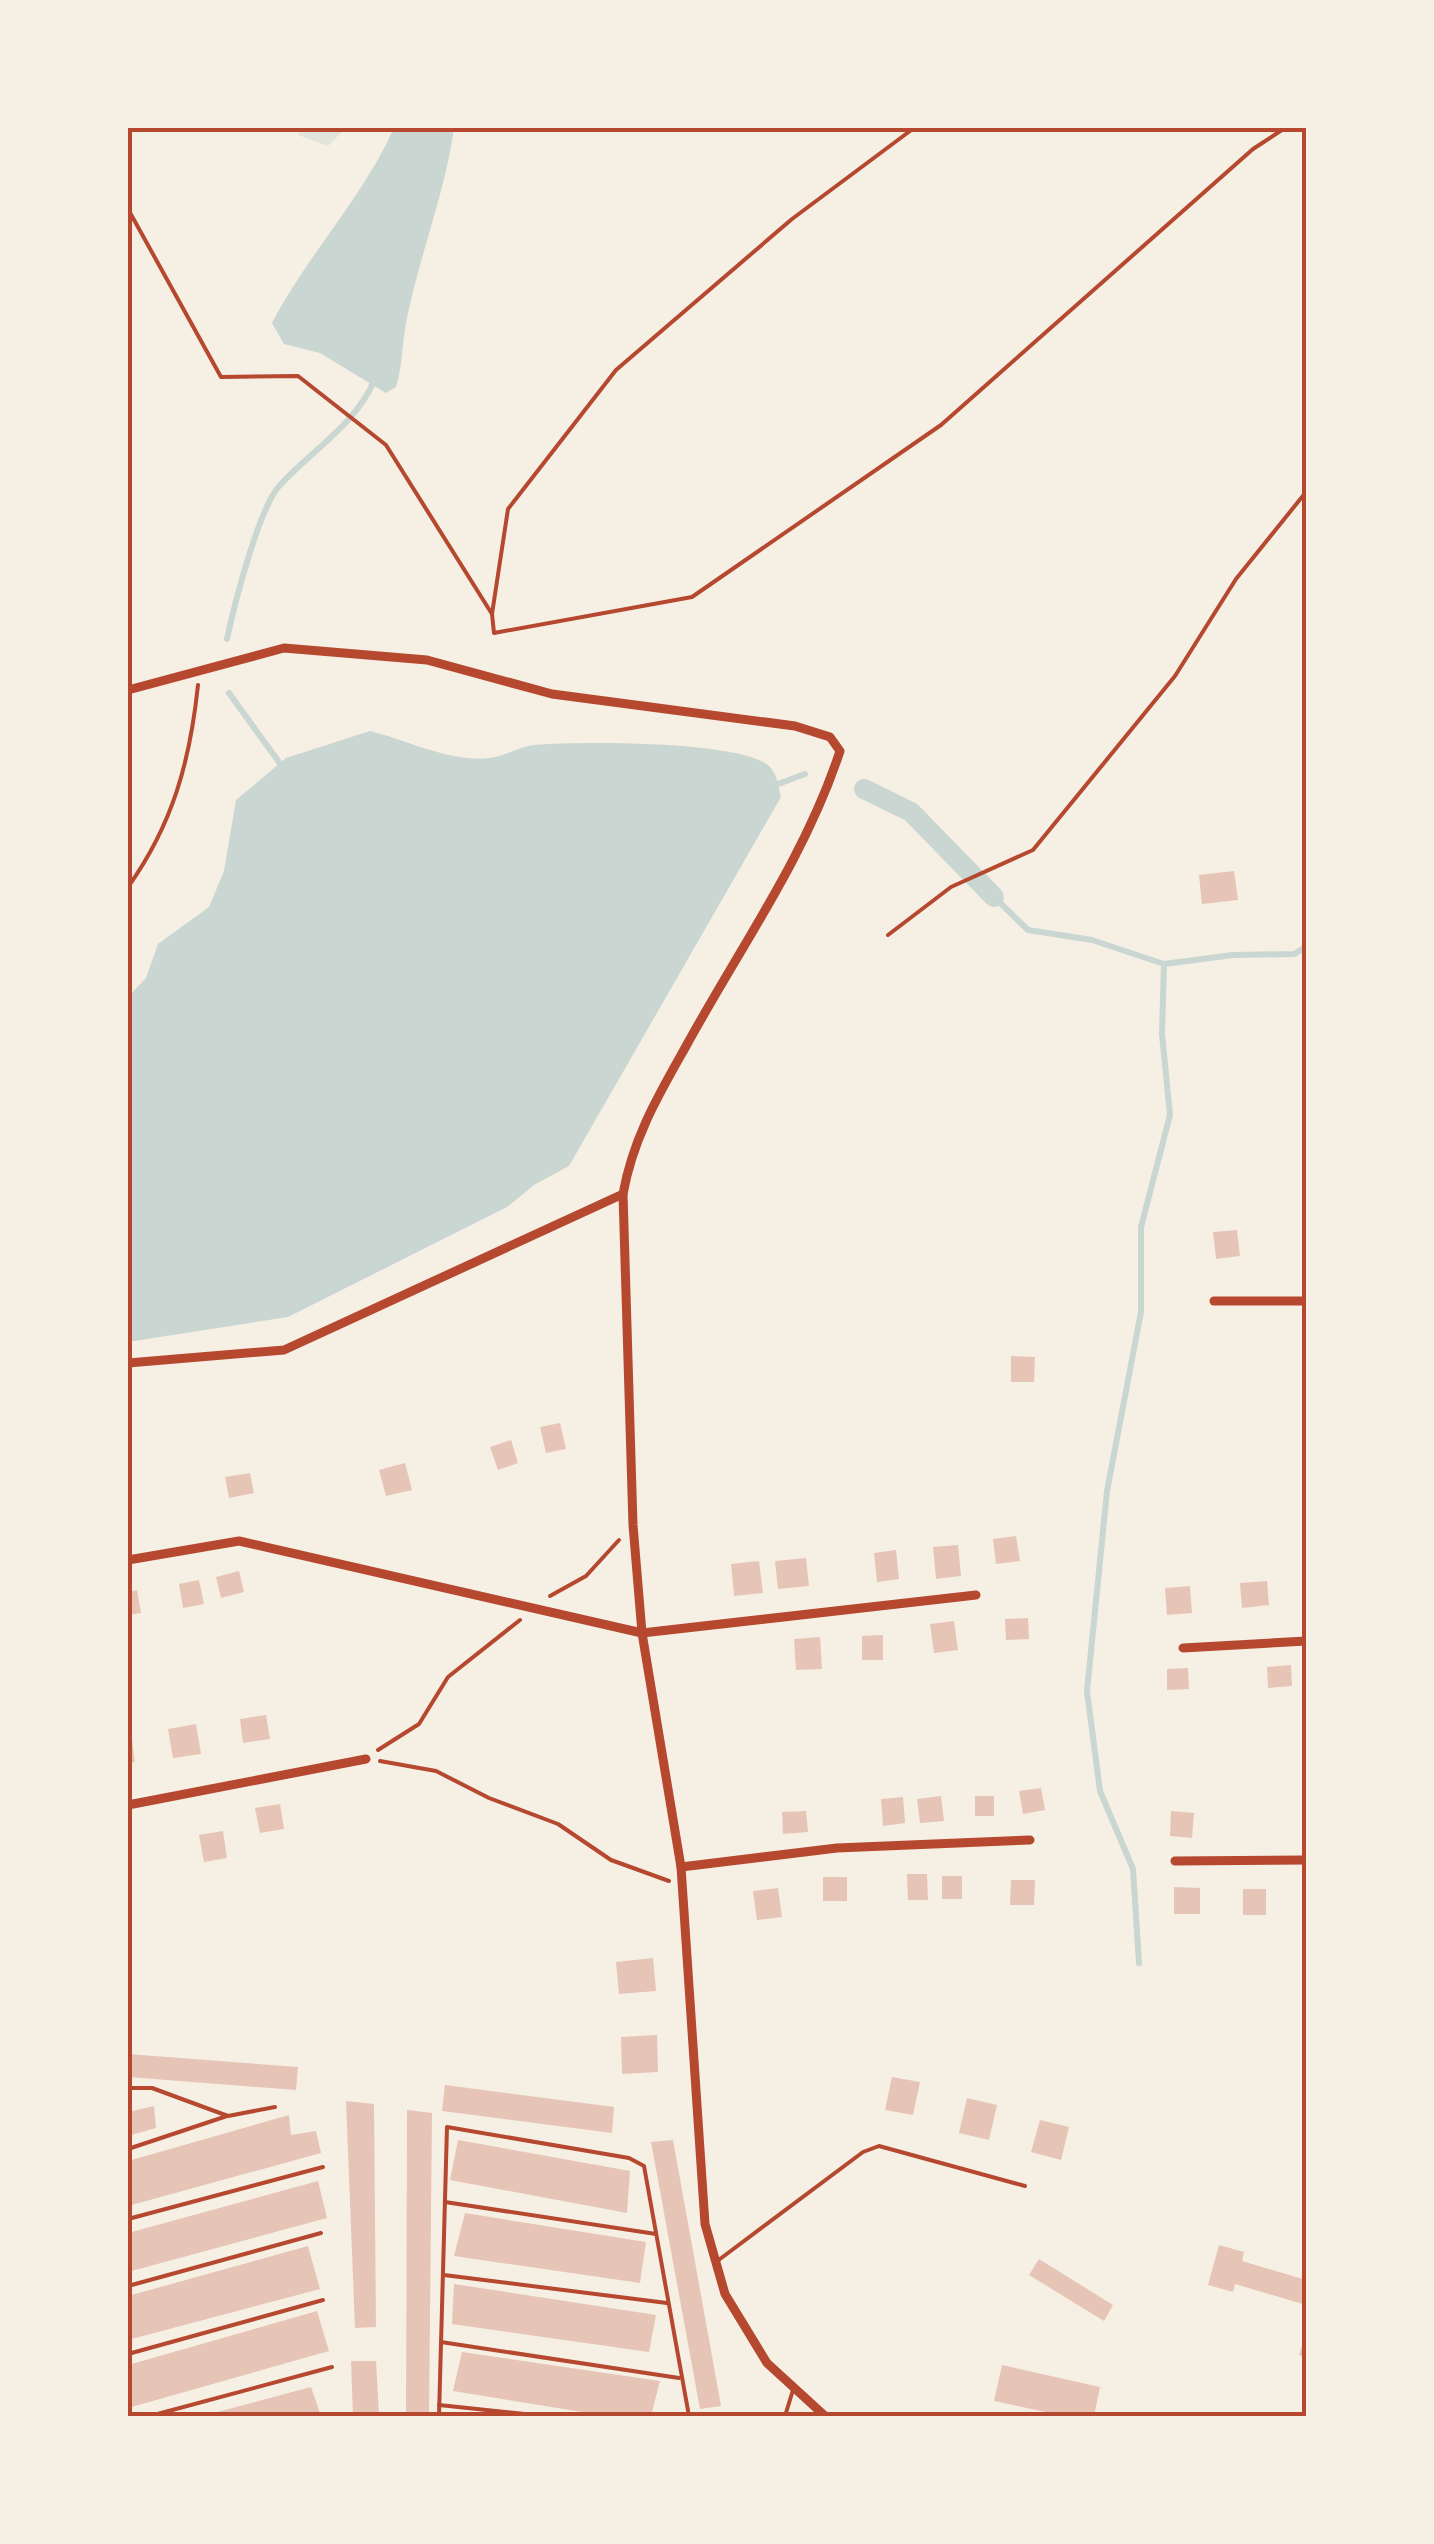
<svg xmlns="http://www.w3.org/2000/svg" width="1434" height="2544" font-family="'DM Sans',sans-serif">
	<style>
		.green { fill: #e2e4dc }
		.water { fill: #c9d6d2 }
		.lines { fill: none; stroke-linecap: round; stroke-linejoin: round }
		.stream { stroke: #c9d6d2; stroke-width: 6 }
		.canal { stroke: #c9d6d2; stroke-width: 20 }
		.building { fill: #e6c5b7 }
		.path { stroke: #b5482f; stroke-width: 4 }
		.service { stroke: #b5482f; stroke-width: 4 }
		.minor { stroke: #b5482f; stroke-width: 9 }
		.neatline { fill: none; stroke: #b5482f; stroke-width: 4 }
	</style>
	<rect width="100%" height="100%" fill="#f6efe4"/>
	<!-- green -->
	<polygon class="green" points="300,128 346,128 328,146 298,135"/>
	<!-- water -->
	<g class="water">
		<path d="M394,128H454C445,193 420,254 407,318C402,341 403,364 396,387L386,393L320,353L284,344L272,323C308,254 362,199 394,128Z"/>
		<path d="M370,731C407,740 451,763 490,758C505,756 519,747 534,745C580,741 729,741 765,763C777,770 778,785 781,797L569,1166L534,1185L507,1207L288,1317L128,1342V997L146,978L158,944L209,907L224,871L236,800L286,758Z"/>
	</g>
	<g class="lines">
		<!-- stream -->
		<g class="stream">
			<path d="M227,639C234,606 259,507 280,485C312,450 355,425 374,381"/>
			<polyline points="229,693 284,769"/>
			<polyline points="770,787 805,774"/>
			<polyline points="994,897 1028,930 1092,940 1164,964 1233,955 1294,954 1306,947"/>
			<polyline points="1139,1963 1133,1869 1100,1791 1087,1691 1107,1491 1141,1312 1141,1227 1170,1115 1162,1034 1164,964"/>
		</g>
		<!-- canal -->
		<polyline class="canal" points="864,789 911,812 994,897"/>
	</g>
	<!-- building -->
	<g class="building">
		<polygon points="1234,871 1238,900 1202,904 1199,875"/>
		<polygon points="1237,1230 1240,1256 1216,1259 1213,1232"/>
		<polygon points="1011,1356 1035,1357 1034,1382 1011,1382"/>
		<polygon points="560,1423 566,1449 546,1453 540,1427"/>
		<polygon points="511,1440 518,1463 498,1470 490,1447"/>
		<polygon points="405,1463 412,1490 386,1496 379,1470"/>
		<polygon points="250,1473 254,1493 229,1498 225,1477"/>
		<polygon points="1016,1536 1020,1561 996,1564 993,1539"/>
		<polygon points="958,1545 961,1576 936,1579 933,1547"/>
		<polygon points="896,1550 899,1579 877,1582 874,1553"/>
		<polygon points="806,1558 809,1586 778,1589 775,1561"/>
		<polygon points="759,1561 763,1593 734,1596 731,1564"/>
		<polygon points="239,1571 244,1592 221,1598 216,1577"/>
		<polygon points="199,1580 204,1604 183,1608 179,1584"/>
		<polygon points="1267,1581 1269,1605 1242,1608 1240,1583"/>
		<polygon points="1190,1586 1192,1613 1167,1615 1165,1588"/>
		<polygon points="137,1590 141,1613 128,1615 128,1592"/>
		<polygon points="1028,1618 1029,1639 1006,1640 1005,1619"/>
		<polygon points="954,1621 958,1650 934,1653 930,1624"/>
		<polygon points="883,1635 883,1660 862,1660 862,1636"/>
		<polygon points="820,1637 822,1669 796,1670 794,1639"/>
		<polygon points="1291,1665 1292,1686 1268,1688 1267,1667"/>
		<polygon points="1188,1668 1189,1689 1167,1690 1167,1669"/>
		<polygon points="266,1715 270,1739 243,1743 240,1719"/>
		<polygon points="196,1724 201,1754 173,1758 168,1729"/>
		<polygon points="128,1740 132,1740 135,1762 128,1763"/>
		<polygon points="1041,1788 1045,1810 1023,1814 1019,1791"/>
		<polygon points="941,1796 944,1821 920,1823 917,1799"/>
		<rect x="975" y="1796" width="19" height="20"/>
		<polygon points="903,1797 905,1823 883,1826 881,1799"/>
		<polygon points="280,1804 284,1829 260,1833 255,1808"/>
		<polygon points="806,1811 808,1832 783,1834 782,1812"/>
		<polygon points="1171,1811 1194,1813 1192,1838 1170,1836"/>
		<polygon points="223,1831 227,1858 204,1862 199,1835"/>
		<polygon points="907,1874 927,1874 928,1900 908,1900"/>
		<rect x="942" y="1876" width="20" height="23"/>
		<rect x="823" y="1877" width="24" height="24"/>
		<polygon points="1011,1880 1035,1880 1034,1905 1010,1905"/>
		<polygon points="1174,1887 1200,1888 1200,1914 1174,1914"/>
		<polygon points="778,1888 782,1917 757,1920 753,1891"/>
		<rect x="1243" y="1889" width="23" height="26"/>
		<polygon points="653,1958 656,1991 619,1994 616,1962"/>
		<polygon points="657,2035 658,2072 622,2074 621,2037"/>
		<polygon points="128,2054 298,2067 296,2090 128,2077"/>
		<polygon points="892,2077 920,2082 913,2115 885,2110"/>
		<polygon points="445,2085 614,2107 612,2133 442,2111"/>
		<polygon points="967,2098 997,2105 989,2140 959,2133"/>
		<polygon points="346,2101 374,2104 376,2327 355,2328"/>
		<polygon points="154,2106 156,2128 128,2136 128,2112"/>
		<polygon points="407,2110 432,2113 429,2416 406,2416"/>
		<polygon points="289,2115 291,2135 316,2131 321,2153 128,2206 128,2161"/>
		<polygon points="1040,2120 1069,2127 1061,2160 1031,2152"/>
		<polygon points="458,2140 630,2171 627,2213 450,2180"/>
		<polygon points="673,2140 721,2406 700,2409 651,2142"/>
		<polygon points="318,2181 327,2218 128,2272 128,2233"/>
		<polygon points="465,2213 646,2242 640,2283 454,2256"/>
		<polygon points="1219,2245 1244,2252 1242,2261 1306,2280 1306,2305 1235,2284 1233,2292 1208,2285"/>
		<polygon points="308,2246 320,2289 128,2340 128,2296"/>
		<polygon points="1039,2259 1113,2305 1104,2321 1029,2275"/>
		<polygon points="454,2284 656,2315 649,2352 452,2324"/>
		<polygon points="317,2311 329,2351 128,2408 128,2365"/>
		<polygon points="1306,2334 1306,2357 1299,2355"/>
		<polygon points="462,2352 660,2381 651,2416 607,2416 453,2391"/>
		<polygon points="351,2361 376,2361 379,2416 353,2416"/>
		<polygon points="1002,2365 1100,2387 1094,2416 1065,2416 994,2401"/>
		<polygon points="311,2387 321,2416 206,2416 206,2415"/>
	</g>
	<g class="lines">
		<!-- path -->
		<g class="path">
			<polyline points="914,128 792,219 616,370 508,509 492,614 494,633 692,597 941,425 1253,149 1285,128"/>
			<polyline points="128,209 221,377 298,376 386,445 492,614"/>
			<path d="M128,887C173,824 190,761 198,685"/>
			<polyline points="888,935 951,887 1033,850 1175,676 1236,579 1306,492"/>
			<polyline points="550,1596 586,1576 619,1540"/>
			<polyline points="378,1750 419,1724 448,1677 520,1620"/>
			<polyline points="380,1761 436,1771 489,1798 558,1824 611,1860 669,1881"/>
		</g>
		<!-- service -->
		<g class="service">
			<polyline points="128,2088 152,2088 228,2116 275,2107"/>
			<polyline points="128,2149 227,2116"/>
			<polyline points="445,2202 656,2234"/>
			<polyline points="128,2219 323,2167"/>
			<polyline points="716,2262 863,2152 879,2146 1025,2186"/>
			<polyline points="444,2275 667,2303"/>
			<polyline points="128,2286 321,2233"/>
			<polyline points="441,2342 679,2378"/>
			<polyline points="128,2354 323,2300"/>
			<polyline points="439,2405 544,2416"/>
			<polyline points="150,2416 332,2367"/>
			<polyline points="439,2416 447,2127 629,2158 644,2166 689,2416"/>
			<polyline points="785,2416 793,2390"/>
		</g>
		<!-- minor -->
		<g class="minor">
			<path d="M128,690L284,648L427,660L552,694L795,726L830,737L840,751C805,858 739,949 685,1048C658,1096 633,1138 623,1194L633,1525L642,1633L681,1867L705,2224L725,2294L767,2363L825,2416"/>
			<polyline points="1214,1301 1306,1301"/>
			<polyline points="128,1363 284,1350 623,1194"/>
			<polyline points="128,1560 239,1541 642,1633 976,1595"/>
			<polyline points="1183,1648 1306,1641"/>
			<polyline points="128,1805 366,1759"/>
			<polyline points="1175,1861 1306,1860"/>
			<polyline points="681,1867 837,1848 1030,1840"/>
		</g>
	</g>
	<!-- border -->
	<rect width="1434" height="2544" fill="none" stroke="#f6efe4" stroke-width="260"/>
	<rect x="130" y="130" width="1174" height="2284" class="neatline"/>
</svg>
